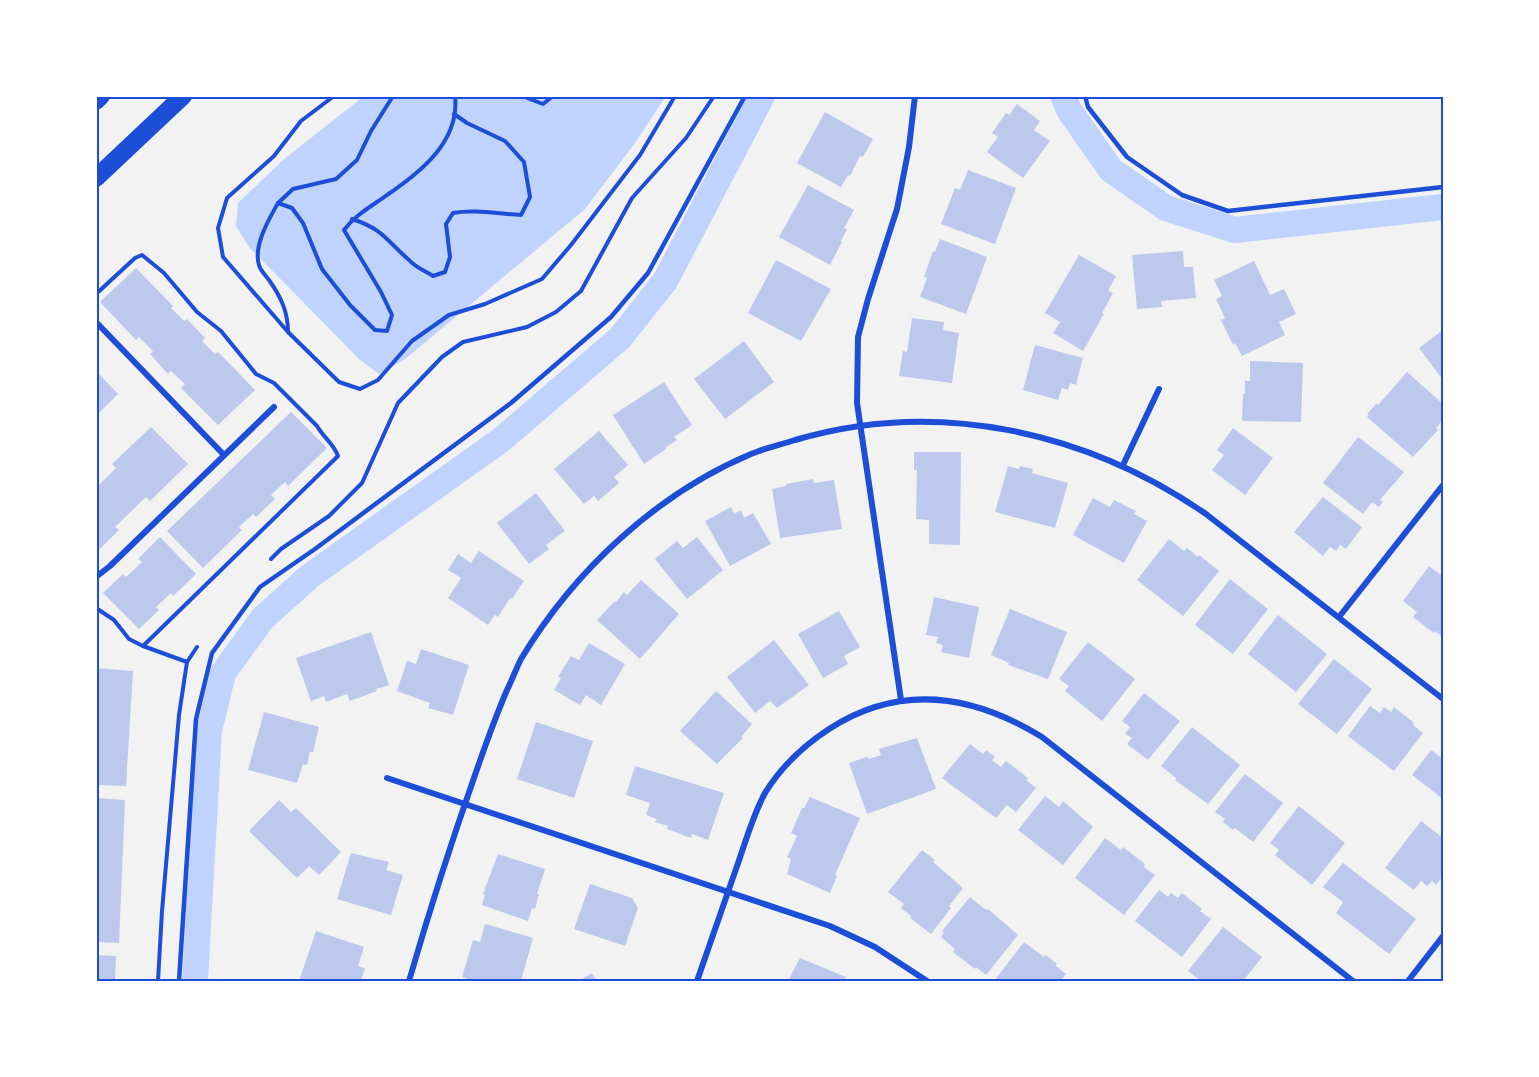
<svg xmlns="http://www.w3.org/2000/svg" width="1539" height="1077" font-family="Inter,sans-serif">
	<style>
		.water { fill: #bfd3fe }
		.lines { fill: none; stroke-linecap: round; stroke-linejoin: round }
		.canal { stroke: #bfd3fe; stroke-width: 26 }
		.building { fill: #bdc9ec }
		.path { stroke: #1d4ed8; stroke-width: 4 }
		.service { stroke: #1d4ed8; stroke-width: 4.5 }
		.minor { stroke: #1d4ed8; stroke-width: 6 }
		.motorway { stroke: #1d4ed8; stroke-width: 18 }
		.neatline { fill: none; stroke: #1d4ed8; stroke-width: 2 }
	</style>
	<rect width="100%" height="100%" fill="#f2f2f2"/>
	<!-- water -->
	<polygon class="water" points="364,96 666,96 635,143 585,209 404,360 379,374 360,360 249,247 236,226 238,203 283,160"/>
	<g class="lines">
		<!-- canal -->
		<g class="canal">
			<polyline points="1063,96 1069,110 1111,170 1166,208 1235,230 1443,207"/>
			<polyline points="195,981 209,731 223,673 263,618 310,576 501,440 620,338 665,281 762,96"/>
		</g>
	</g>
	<!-- building -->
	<g class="building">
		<polygon points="1017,104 1040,121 1034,130 1050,141 1023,178 987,152 998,137 992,133 1006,113 1009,115"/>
		<polygon points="825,112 873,139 863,157 860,156 850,176 848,175 841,187 797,163"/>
		<polygon points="968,170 1016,188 995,244 941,224 955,188 960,190"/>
		<polygon points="808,185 854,210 844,228 847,229 841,241 842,242 830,265 779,237"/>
		<polygon points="940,239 987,257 966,314 920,297 927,278 924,277 933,251 935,252"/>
		<polygon points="1183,251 1184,267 1193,267 1196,298 1161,301 1162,307 1137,309 1132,255"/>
		<polygon points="1079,255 1116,276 1108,291 1113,293 1102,313 1104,314 1083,351 1053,333 1060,322 1045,313"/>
		<polygon points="776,260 831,289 801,341 748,313"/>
		<polygon points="1254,261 1270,295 1284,289 1296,314 1279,322 1285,335 1242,356 1235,343 1233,345 1221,320 1225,318 1216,299 1222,296 1214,280"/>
		<polygon points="136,268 173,306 171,308 184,321 187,319 205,338 202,341 215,354 218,352 255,390 218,425 181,388 185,384 171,371 168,374 150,354 153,351 139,337 136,340 100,302"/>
		<polygon points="912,318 944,322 943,330 959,333 952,383 899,376 903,351 907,352"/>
		<polygon points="1443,330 1443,380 1419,348"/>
		<polygon points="744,341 774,382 725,419 694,379"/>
		<polygon points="1035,345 1083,358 1076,385 1070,383 1068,390 1062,388 1058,400 1023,390"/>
		<polygon points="1250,361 1303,363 1301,422 1242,421 1243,394 1245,394 1245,381 1250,381"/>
		<polygon points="96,371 118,394 96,416"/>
		<polygon points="1407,372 1443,404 1443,420 1436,428 1438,430 1413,457 1367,417 1369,415 1367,414 1376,404 1378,405"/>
		<polygon points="664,382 692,425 674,437 677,440 666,447 666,449 644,464 613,415"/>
		<polygon points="291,412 327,448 288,486 285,482 271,495 275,499 256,517 253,514 239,527 242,530 203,568 167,531"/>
		<polygon points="151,427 188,464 150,501 146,497 115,527 119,530 96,553 96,488 116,468 112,464"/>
		<polygon points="1233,428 1273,458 1245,495 1212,470 1224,455 1217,450"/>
		<polygon points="599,431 628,465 614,477 619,483 598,501 594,496 584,504 554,469"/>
		<polygon points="1358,437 1404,472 1380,500 1383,502 1379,507 1372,502 1363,514 1323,483"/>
		<polygon points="914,452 961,452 960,545 929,544 929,520 916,519 917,470 914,470"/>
		<polygon points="1008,466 1019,469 1020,466 1033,469 1032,473 1068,483 1055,528 995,512"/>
		<polygon points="813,479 814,483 834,480 842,529 780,538 772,489 786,486 786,484"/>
		<polygon points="536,493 565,531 546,545 549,549 529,564 497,523"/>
		<polygon points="1323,497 1362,527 1346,549 1340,545 1336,551 1330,547 1323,556 1294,532"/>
		<polygon points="1093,498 1110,507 1114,500 1136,511 1134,514 1147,521 1124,563 1073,535"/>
		<polygon points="731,507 734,514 741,510 744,518 753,513 771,544 730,566 705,521"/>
		<polygon points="160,537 196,574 173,596 171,593 156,607 159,610 139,629 103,593 123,574 126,577 142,562 138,559"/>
		<polygon points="697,537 723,570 687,599 655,559 677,541 683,548"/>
		<polygon points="1169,539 1184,551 1187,548 1198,557 1199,555 1219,571 1183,616 1137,580"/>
		<polygon points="479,551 524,581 512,599 510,598 498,617 495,615 488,625 448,598 461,578 448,570 458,554 471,563"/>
		<polygon points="1429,566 1443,577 1443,637 1435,631 1434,633 1413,617 1417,612 1403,601"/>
		<polygon points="1230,579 1268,609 1233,654 1195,625"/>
		<polygon points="641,580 679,614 640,659 597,620 615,601 616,602 624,592 627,595"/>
		<polygon points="934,597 979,607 969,658 941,652 943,645 936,643 938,637 926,635"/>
		<polygon points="1010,609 1067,632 1048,679 1008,665 1009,663 991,655"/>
		<polygon points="839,611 860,647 844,656 848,664 823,678 798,634"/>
		<polygon points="1278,615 1327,654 1296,692 1248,654"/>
		<polygon points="371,632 389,685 376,689 377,691 350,701 347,694 326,702 324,696 311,701 296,658"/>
		<polygon points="774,640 809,685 777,708 770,701 755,713 727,677"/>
		<polygon points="1088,642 1135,679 1102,721 1065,691 1069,686 1059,679"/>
		<polygon points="589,643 625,664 601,705 586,695 580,705 554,690 561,678 558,677 571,656 579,660"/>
		<polygon points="421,649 469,665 453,715 428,708 430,703 397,691 407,661 416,664"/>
		<polygon points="1334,659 1372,689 1337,734 1298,704"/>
		<polygon points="96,668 133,671 126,786 96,785"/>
		<polygon points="716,691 752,724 741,737 743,738 717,764 680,731"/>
		<polygon points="1144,693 1180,721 1148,760 1127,744 1132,738 1125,734 1130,727 1122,721"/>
		<polygon points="1370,706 1380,713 1384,707 1391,712 1394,707 1414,723 1413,725 1423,733 1394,771 1348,736"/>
		<polygon points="264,712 319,727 313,752 310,752 307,765 303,764 297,783 248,770"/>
		<polygon points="536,722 593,741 574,798 517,779"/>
		<polygon points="1192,727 1240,765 1208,804 1175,780 1176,778 1161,766"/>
		<polygon points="917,738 936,789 867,814 849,763 867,757 869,759 881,755 879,749"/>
		<polygon points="970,744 983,754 986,750 995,757 992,760 1001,767 1006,761 1028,778 1026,780 1036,788 1016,812 1007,805 996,818 942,778"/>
		<polygon points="1431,750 1443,759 1443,799 1412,775"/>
		<polygon points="635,766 724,793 708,840 692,834 691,838 667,829 668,826 655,822 657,819 646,815 650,803 626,795"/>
		<polygon points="1245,774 1283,803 1253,842 1235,828 1233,830 1223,822 1225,819 1215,812"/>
		<polygon points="1045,796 1059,807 1063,801 1093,827 1063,865 1018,830"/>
		<polygon points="810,797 860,818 835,875 837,876 830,893 787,874 791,859 787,857 797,836 791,833 802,808 804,808"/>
		<polygon points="96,798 125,800 119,943 96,942"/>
		<polygon points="279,800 291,812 296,808 341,852 319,875 309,866 297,878 249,831"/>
		<polygon points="1299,806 1345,843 1312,885 1275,855 1279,850 1270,843"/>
		<polygon points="1421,821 1443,838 1443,876 1436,885 1432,881 1427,886 1421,881 1414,890 1385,868"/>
		<polygon points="1105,838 1121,850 1123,847 1145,864 1144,867 1155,875 1124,915 1075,878"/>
		<polygon points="922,850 935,860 933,862 963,888 949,906 951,908 931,934 910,918 911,916 901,908 904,904 888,892"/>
		<polygon points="351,853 389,862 386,870 403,875 391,915 337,899"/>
		<polygon points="498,854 545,869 537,894 539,894 535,909 532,908 528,921 482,905 485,895 483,894"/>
		<polygon points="1343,863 1416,919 1389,954 1336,913 1343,902 1323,887"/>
		<polygon points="590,884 632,898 638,908 625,946 574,929"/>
		<polygon points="1159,890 1168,897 1171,893 1178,898 1182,893 1202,909 1200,911 1211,919 1182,957 1135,921"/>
		<polygon points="970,897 986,910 988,909 1018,935 986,975 976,967 975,969 953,952 955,949 941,937 944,933 942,931"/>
		<polygon points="485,924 533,938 521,981 474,981 462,977 473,940 480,942"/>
		<polygon points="1223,927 1262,957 1243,981 1201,981 1188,971"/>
		<polygon points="316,931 364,947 358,966 365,968 361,981 299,981"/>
		<polygon points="1024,942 1044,957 1046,955 1057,964 1056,966 1066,974 1061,981 994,981"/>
		<polygon points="96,955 116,956 115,981 96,981"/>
		<polygon points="800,958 846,977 844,981 788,981"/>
		<polygon points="592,973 597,981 579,981"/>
	</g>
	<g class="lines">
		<!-- path -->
		<g class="path">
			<polyline points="334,96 301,121 274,156 227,198 218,228 223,257 288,332 339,382 360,389 378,380 412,341 449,315 485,304 542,279 571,245 640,155 675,96"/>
			<polyline points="522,96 543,104 553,96"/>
			<polyline points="278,203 293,189 336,179 357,160 371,131 393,96"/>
			<path d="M352,219C383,229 386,240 409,260C415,267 425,271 433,276L445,272L450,257L446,224L453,213C475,209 498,214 521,215L530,197L524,162L505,141L467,123L454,114"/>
			<path d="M96,294L135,258L142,255L164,273L197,312L221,331L256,374L274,383L317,426C323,437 334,444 338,456L143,646"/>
			<path d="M288,332C288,312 281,297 269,280C266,276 260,270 259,265C253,246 269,219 278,203L292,208L303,223L322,269L350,305L375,330L387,331L392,315L381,292L344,230C355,215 372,206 387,195C421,172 460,141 455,96"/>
			<polyline points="271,559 281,549 329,516 362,483 398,403 442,357 463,342 527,327 556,312 581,291 632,198 686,138 714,96"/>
			<polyline points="96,608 114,620 129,639 143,646 187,662"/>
			<polyline points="158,981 162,911 179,715 187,662 197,647"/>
		</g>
		<!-- service -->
		<g class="service">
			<polyline points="1085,96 1088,107 1127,157 1182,195 1228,211 1443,187"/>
			<polyline points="179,981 196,719 212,653 260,587 315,549 511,403 611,317 648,273 745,96"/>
		</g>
		<!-- minor -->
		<g class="minor">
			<polyline points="96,322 224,455"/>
			<polyline points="1123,465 1159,389"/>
			<polyline points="96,577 110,566 274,407"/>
			<polyline points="1339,617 1443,485"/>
			<polyline points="901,700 857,403 858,337 868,299 897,209 909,147 915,96"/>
			<polyline points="387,778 830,926 875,947 927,981"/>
			<path d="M409,981C429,912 451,843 475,775C485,746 495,718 507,690C512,680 516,669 521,659C574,571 656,494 751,454C765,448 780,445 795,440C937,398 1086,431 1206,514L1443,699"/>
			<path d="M697,981C710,944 723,907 736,869C745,844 752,817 765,793C781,767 803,746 829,729C900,683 972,694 1042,737L1353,981"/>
			<polyline points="1408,981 1443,936"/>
		</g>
		<!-- motorway -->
		<g class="motorway">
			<polyline points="96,101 101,96"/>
			<polyline points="96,178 183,96"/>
		</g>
	</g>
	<!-- border -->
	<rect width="1539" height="1077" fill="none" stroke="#ffffff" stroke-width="195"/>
	<rect x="98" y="98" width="1344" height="882" class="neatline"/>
</svg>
